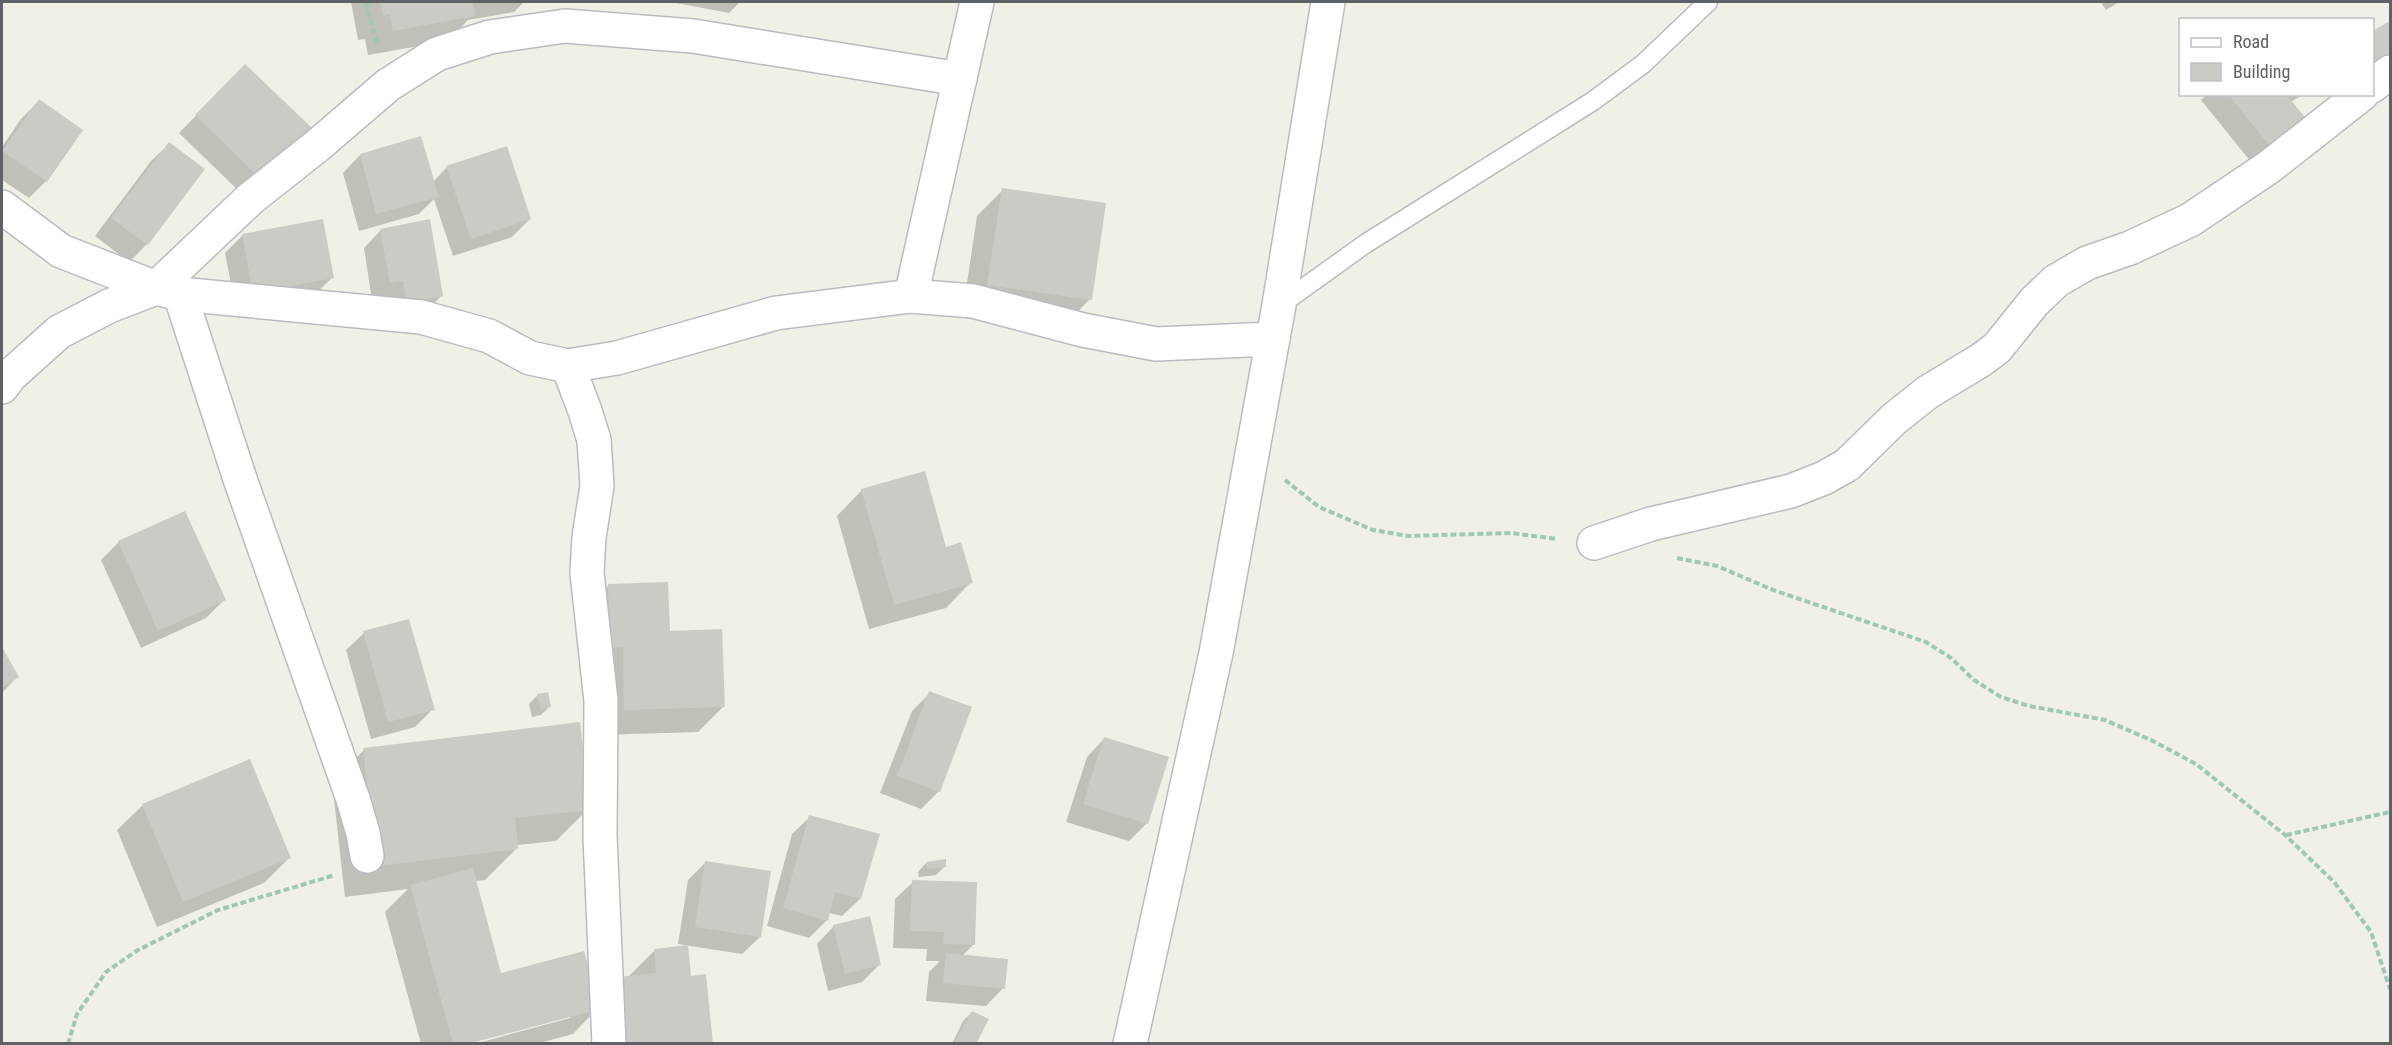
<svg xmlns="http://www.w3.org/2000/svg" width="2392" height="1045" font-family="'Roboto Condensed',sans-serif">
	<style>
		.shadow { fill: #0003 }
		.building { fill: #cccac4 }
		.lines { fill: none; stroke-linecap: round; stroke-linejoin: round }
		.lane-casing { stroke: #babbc1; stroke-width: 21 }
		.street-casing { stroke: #babbc1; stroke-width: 36 }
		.path { stroke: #9dc9af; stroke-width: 4; stroke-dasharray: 6 3; stroke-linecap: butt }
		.lane { stroke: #fff; stroke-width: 18 }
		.street { stroke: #fff; stroke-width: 33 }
	</style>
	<rect width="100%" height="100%" fill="#f1f0e7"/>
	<!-- shadow -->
	<g class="shadow">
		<polygon points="351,2 524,2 514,12 468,20 448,41 368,55 365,39 358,40"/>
		<polygon points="671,2 740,2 729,13"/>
		<polygon points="2101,2 2119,2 2106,10"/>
		<polygon points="2390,23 2390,59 2372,70 2372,33"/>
		<polygon points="245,66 310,128 243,195 179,133"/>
		<polygon points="2207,94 2305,94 2290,102 2259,172 2201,100"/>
		<polygon points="39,101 46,181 29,198 2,180 2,147 21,119"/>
		<polygon points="169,144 147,244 129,262 95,236 151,161"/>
		<polygon points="360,155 433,182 447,167 530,219 512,237 453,256 434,199 419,214 359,231 343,173"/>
		<polygon points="1003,190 1090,299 1065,325 963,310 977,216"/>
		<polygon points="322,221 332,278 314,295 236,309 225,253 242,236"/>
		<polygon points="381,230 441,296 424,314 372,300 364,248"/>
		<polygon points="862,490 945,548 971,582 946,608 869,629 837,516"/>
		<polygon points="119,542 224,600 206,618 141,648 101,560"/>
		<polygon points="609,585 668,632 723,707 698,732 599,735 583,611"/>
		<polygon points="364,633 433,709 415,727 371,739 346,650"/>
		<polygon points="2,650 17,677 2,693"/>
		<polygon points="930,693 939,791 921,809 880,793 912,711"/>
		<polygon points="538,695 550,706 541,715 532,717 529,704"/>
		<polygon points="1104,739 1147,823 1129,841 1066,822 1087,757"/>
		<polygon points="364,750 588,809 556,841 517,845 517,848 485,880 475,881 500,975 596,1001 629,976 654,951 712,1044 598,1044 594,1012 573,1034 536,1044 474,1044 570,1018 570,1015 462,1044 421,1044 385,912 408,889 345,897 332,782"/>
		<polygon points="143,805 289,858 264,883 157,927 117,830"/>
		<polygon points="810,817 878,835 860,899 842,916 829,913 827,920 809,938 767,926 792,834"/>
		<polygon points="705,863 760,937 742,954 678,944 688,880"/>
		<polygon points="926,863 945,866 936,875 919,877 918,872"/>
		<polygon points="913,882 974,944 962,956 1003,988 986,1006 926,1001 929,972 940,961 926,961 927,949 893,948 895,899"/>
		<polygon points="834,926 880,964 862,982 828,991 817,944"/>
		<polygon points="972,1012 975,1044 952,1044 963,1021"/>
	</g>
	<!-- building -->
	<g class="building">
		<polygon points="380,2 473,2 475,16 393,31 390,14 383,16"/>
		<polygon points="2390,21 2390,53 2372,63 2372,31"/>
		<polygon points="245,64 312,128 261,179 195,115"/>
		<polygon points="2228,94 2286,94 2313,127 2278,156"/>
		<polygon points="39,99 83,130 47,182 2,151"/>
		<polygon points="421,136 439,197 376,214 360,154"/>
		<polygon points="169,142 205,169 148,245 111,218"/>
		<polygon points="507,146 531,219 471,239 446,166"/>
		<polygon points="1002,188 1106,203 1092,300 987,285"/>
		<polygon points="323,219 334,278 253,293 242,234"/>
		<polygon points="430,219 443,296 407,303 403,281 390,283 380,229"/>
		<polygon points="925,471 946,547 961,542 973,583 894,605 861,489"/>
		<polygon points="185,511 226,600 158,631 118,541"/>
		<polygon points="668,582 670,631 722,629 725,707 624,710 623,647 610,648 608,584"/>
		<polygon points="409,619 435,710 388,722 363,631"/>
		<polygon points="2,647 19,677 2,688"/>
		<polygon points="929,691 972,707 940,792 897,776"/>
		<polygon points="548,692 551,707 541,709 537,694"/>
		<polygon points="580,722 590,810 515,818 518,849 377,866 363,748"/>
		<polygon points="1104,737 1169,757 1148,824 1083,804"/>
		<polygon points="250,759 291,858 183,902 142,804"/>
		<polygon points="809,815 880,834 861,899 835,892 828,921 783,908"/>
		<polygon points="946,859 946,867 927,869 926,862"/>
		<polygon points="705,861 771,871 761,937 695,927"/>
		<polygon points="473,868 501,973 584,951 600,1009 468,1044 453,1044 410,885"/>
		<polygon points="912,880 977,882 975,945 943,944 944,932 910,931"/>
		<polygon points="870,916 881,965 845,974 833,925"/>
		<polygon points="688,945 691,976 706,974 713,1044 626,1044 618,977 656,973 654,949"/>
		<polygon points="946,953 1008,959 1005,989 943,983"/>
		<polygon points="972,1011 989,1019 976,1044 958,1044 955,1042"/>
	</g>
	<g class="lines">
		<!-- lane casing -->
		<g class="lane-casing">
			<polyline id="lane" points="1280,305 1365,244 1593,101 1643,64 1708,2"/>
		</g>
		<!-- street casing -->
		<g class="street-casing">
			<g id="street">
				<polyline points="2372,86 2390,72"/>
				<polyline points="2,207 61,251 156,288 180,294 421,317 489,336 530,358 568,366 617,358 776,313 911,296 973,301 1083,330 1156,344 1273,339"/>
				<polyline points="180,294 240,479 353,799 363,833 367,856"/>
				<polyline points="911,296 977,2"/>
				<polyline points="568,366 585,411 594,440 597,486 589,537 587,573 601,701 600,836 609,1044"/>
				<polyline points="2,387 10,376 59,332 109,306 156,288 250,199 317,146 388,85 437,54 490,37 565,26 693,36 960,79"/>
				<polyline points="1594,543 1651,524 1791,491 1824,478 1847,465 1894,419 1928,392 1981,360 1997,348 2034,302 2056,281 2087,263 2130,248 2190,220 2269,167 2362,94"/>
				<polyline points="1130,1044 1216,653 1279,305 1328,2"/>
			</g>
		</g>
		<!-- path -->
		<g class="path">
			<polyline points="366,2 378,46"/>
			<polyline points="1285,480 1319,507 1373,530 1409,536 1511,533 1557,539"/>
			<polyline points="1677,558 1717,566 1773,590 1926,642 1951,658 1974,680 2001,697 2029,706 2105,720 2153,741 2196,764 2285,835 2334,882 2371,932 2390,989"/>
			<polyline points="2286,835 2390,812"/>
			<polyline points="68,1044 77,1014 106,972 138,950 218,910 335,875"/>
		</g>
		<!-- lane -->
		<use href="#lane" class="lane"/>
		<!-- street -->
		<use href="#street" class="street"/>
	</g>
	<!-- border -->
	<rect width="2392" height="1045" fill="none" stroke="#5f6168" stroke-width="6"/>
	<!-- legend -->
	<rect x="2179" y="18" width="195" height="78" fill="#ffffff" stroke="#bfc0c3" stroke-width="1.5"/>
	<rect x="2191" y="38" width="30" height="9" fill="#ffffff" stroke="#bfc0c3" stroke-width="1.5"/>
	<text x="2233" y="48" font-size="18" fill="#5f6168">Road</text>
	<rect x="2191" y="63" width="30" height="18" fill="#cccac4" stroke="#bfc0c3" stroke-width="1.5"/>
	<text x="2233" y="78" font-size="18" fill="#5f6168">Building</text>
</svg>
